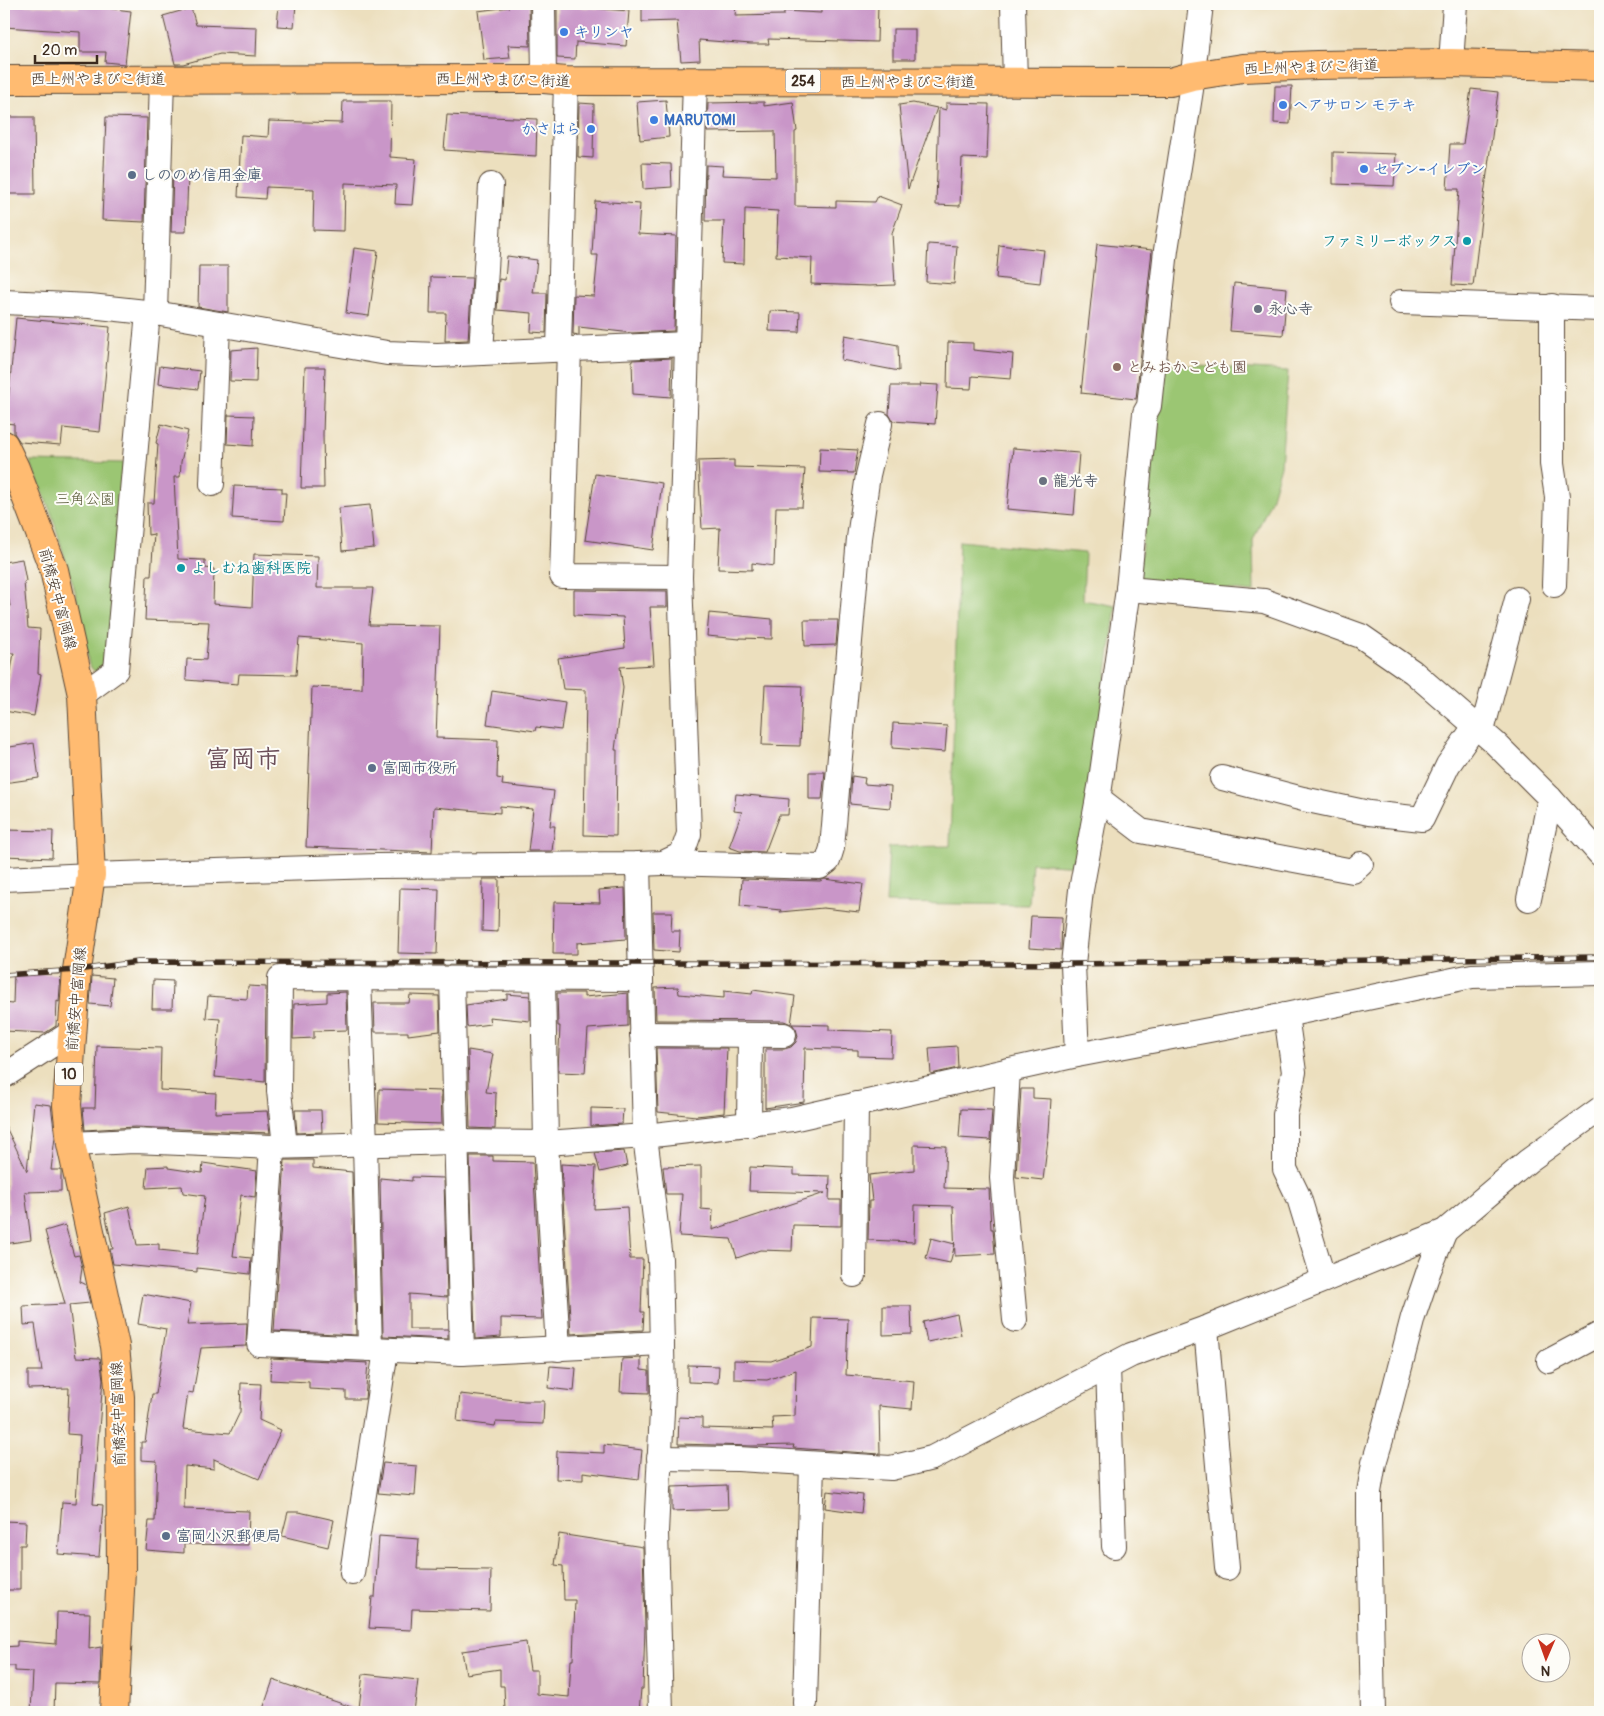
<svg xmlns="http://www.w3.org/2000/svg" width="1604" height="1716" font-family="Pangolin,'Klee One',sans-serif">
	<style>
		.green { fill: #9bc673; stroke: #6b7848 }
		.building { fill: #c996c8 }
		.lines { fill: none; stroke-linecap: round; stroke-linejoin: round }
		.street-casing { stroke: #564536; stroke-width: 26 }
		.primary-casing { stroke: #564536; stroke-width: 30 }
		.highway-casing { stroke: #564536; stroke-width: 30 }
		.street { stroke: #fff; stroke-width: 24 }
		.primary { stroke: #ffbb71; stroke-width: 28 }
		.highway { stroke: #ffbb71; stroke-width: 28 }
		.rail-casing { stroke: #3b2a1e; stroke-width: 5.5 }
		.rail { stroke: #fdfcf7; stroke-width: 4; stroke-dasharray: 11; stroke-linecap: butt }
		.shop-dot { fill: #3f7fe0; stroke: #fdfcf7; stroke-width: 2 }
		.service-dot { fill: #5c6f8a; stroke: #fdfcf7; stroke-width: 2 }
		.culture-dot { fill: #0f9aa8; stroke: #fdfcf7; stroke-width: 2 }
		.worship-dot { fill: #6b7280; stroke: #fdfcf7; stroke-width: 2 }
		.education-dot { fill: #8d6e63; stroke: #fdfcf7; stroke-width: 2 }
		.labels { text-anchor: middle; stroke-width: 4; stroke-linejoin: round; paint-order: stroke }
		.shield { fill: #fdfcf7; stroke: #75695f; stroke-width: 1 }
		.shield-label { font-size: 14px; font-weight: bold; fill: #3b2a1e }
		.shop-label { font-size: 15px; font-weight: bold; fill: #366cbe; stroke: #fdfcf7; text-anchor: start }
		.street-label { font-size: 15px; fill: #3b2a1e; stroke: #fdfcf7 }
		.service-label { font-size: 15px; font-weight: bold; fill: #4e5e75; stroke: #fdfcf7; text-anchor: start }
		.culture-label { font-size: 15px; font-weight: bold; fill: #0d838f; stroke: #fdfcf7; text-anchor: end }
		.worship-label { font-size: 15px; font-weight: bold; fill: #5b616d; stroke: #fdfcf7; text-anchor: start }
		.education-label { font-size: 15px; font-weight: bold; fill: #785e54; stroke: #fdfcf7; text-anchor: start }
		.park-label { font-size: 15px; fill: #585938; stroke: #fdfcf7 }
		.town-label { font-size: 25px; font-weight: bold; fill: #6d505a; stroke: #fdfcf7 }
	</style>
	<rect width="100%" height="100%" fill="#fdfcf7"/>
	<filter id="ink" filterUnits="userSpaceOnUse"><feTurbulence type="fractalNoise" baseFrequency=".02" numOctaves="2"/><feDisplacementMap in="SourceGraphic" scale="10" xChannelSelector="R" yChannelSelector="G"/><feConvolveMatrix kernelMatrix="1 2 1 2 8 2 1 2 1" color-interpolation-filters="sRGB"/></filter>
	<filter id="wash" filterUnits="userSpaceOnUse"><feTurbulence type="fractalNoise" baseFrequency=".0096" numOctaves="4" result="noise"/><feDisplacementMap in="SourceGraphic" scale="20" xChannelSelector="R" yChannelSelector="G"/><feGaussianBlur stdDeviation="1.12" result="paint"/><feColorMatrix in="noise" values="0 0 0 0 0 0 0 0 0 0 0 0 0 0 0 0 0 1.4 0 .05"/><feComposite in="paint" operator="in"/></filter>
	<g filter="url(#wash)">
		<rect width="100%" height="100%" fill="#ecdfbe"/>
		<!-- green -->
		<g class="green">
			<polygon points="1162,364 1288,371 1281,466 1271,500 1253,540 1254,592 1138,581"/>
			<polygon points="30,461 125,463 111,660 95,672 89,665 75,591 52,515"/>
			<polygon points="959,541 1085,553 1083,600 1116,606 1081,866 1032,863 1029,905 886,903 889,847 950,846"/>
		</g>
		<g id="blocks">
			<!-- building -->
			<g class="building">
				<polygon points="4,4 79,8 79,4 106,4 106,8 131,11 125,64 105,62 106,52 80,52 80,32 4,27"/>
				<polygon points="279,4 296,4 294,27 277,26"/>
				<polygon points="509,4 529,4 530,46 508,45 510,58 484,60 478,11 509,7"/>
				<polygon points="557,4 578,4 578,7 629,11 626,46 576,42 575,59 557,58"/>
				<polygon points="642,4 736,4 735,16 784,15 784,11 821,13 821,4 878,4 877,42 768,39 769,44 751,44 699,40 700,60 681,61 677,21 642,22"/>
				<polygon points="191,8 196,25 257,27 256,56 220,54 183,64 175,64 163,16"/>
				<rect x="893" y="29" width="22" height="30"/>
				<polygon points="1275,86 1292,86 1290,124 1274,123"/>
				<polygon points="1471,89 1498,92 1483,203 1473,286 1452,285 1459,189 1447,189 1450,144 1463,144"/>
				<polygon points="666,100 669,137 640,140 637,102"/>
				<polygon points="343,101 391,101 390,157 416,159 412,205 395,204 396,185 345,183 344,231 313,230 314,189 266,187 265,199 238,197 241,135 268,137 269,121 342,123"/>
				<polygon points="764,102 764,106 793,102 797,131 795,132 795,206 836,207 836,201 875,202 878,196 902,205 892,233 895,285 869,286 811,284 812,258 776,256 778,211 745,209 744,264 722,263 724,221 705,221 706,165 723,166 722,175 776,177 775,131 707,132 708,103"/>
				<polygon points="579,103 594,104 593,158 578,157"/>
				<polygon points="913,103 937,108 908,189 899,105"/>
				<polygon points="946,103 989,104 987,159 962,158 960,206 936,205 939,108 946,110"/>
				<polygon points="447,115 537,119 536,156 444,150"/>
				<polygon points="4,117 34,117 35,194 4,194"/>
				<polygon points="106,117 147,118 144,222 102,220"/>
				<polygon points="1333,152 1396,154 1394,186 1333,184"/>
				<polygon points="642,163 671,164 672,187 643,189"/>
				<polygon points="173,175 188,175 186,232 171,232"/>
				<polygon points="595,201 640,204 638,234 676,236 674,331 632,333 579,327 579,335 573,334 574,295 594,296 598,255 592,255"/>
				<polygon points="928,244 957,246 954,284 926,282"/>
				<polygon points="1097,244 1152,250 1136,399 1081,393"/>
				<polygon points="999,245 1044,250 1040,283 996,278"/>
				<polygon points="354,248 378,251 369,316 346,313"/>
				<polygon points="507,256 537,260 533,293 547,293 546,333 531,332 532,313 497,310 499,279 505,280"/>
				<polygon points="199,266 228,266 228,312 198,307"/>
				<polygon points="431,277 472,278 468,340 445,341 446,313 430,313"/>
				<polygon points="1234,283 1287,288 1283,335 1230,331"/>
				<polygon points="770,311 800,312 799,332 769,331"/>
				<polygon points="16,318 110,327 100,432 63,428 61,445 20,442 14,433 14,424 6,423"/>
				<polygon points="845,335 898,345 899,371 841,360"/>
				<polygon points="948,342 973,343 973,350 1013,354 1011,379 972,376 971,389 947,388"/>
				<polygon points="257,348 256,382 230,381 231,350"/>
				<polygon points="672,358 671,397 633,394 632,360"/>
				<polygon points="160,366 200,371 198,389 158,384"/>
				<polygon points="305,367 325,367 323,434 324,488 301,488"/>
				<polygon points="920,384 938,385 935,424 893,421 889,414 891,386 920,386"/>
				<polygon points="228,415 254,416 253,446 227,444"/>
				<polygon points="161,424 188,431 181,462 180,477 174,477 178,559 205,560 205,568 214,569 213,604 252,607 254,554 318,556 317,588 373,588 369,625 440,626 436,738 498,740 497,778 503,779 502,785 554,791 550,826 555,826 552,851 528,851 533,809 500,806 500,813 434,807 432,852 306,847 312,687 362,689 363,643 299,638 296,675 239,674 238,684 186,680 187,659 206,660 209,622 145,620 147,576 151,576 154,534 148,535 147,503 154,503 158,444 156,443"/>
				<polygon points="820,448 858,450 854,473 819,472"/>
				<polygon points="1013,448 1079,453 1074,515 1007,509"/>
				<polygon points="734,460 734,467 805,469 802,507 776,507 774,566 752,563 752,570 718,569 720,528 702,529 698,461"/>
				<polygon points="595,474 662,483 653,550 585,540"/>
				<polygon points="234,486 282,488 282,493 286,493 284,521 232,518"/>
				<polygon points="370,505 374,548 342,551 339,508"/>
				<polygon points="22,559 26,581 24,582 28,628 40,629 38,673 41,674 34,716 4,711 4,687 8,687 14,653 7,653 8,630 4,631 4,607 10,606 4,575 4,562"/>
				<polygon points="574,590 667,591 667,607 650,607 654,665 620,667 623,688 615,750 617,750 616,836 584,835 586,690 563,689 558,658 625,648 623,617 574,615"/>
				<polygon points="709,613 772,619 772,639 740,638 740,639 707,636"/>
				<polygon points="804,620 838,620 836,645 805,646"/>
				<polygon points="765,685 802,686 800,746 762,745"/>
				<polygon points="492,691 565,702 561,730 536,727 535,731 487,724"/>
				<polygon points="893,723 947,726 945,752 892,748"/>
				<polygon points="34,743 39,778 4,783 4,748"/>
				<polygon points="809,772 825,772 822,799 809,799"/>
				<polygon points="852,776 865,778 864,784 891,786 890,808 850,804"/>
				<polygon points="736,794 789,799 788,815 779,815 765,852 740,851 729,847 742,812 734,811"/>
				<polygon points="4,830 53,831 52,858 4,856"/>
				<polygon points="483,879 499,879 498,932 482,931"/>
				<polygon points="742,879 820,881 824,879 863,884 859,912 823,908 780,912 781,910 740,906"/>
				<polygon points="400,888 439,889 437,954 398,953"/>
				<polygon points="625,888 626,939 577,943 577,954 553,954 554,902 600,903 599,890"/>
				<polygon points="653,912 672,912 671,931 680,931 679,952 654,950"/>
				<polygon points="1031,916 1062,917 1061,950 1029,948"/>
				<polygon points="14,973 61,974 59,1002 57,1001 56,1026 45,1033 4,1031 4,1003 13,1004"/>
				<polygon points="92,976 113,978 110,1006 90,1004"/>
				<polygon points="153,980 173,981 172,1009 152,1009"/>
				<polygon points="248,986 266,987 265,1082 215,1077 220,1019 206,1018 208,996 247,999"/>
				<polygon points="678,987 679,994 724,998 724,991 752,994 753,990 795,996 791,1024 784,1021 656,1020 655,988"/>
				<polygon points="346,992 347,1030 314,1031 314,1038 293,1039 294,1004 327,1002 327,993"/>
				<polygon points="557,993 584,993 584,997 628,993 628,1026 588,1029 585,1073 558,1072 560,1026 558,1026"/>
				<polygon points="507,994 530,996 530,1021 489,1017 490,1024 467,1027 466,1005 507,999"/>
				<polygon points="410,995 439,996 440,1031 408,1035 408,1032 375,1032 374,1003 409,1003"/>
				<polygon points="792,1024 829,1025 829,1030 892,1032 891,1057 858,1056 858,1050 805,1048 804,1102 765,1108 765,1049 784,1049 791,1047 796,1042 798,1036 796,1029"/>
				<polygon points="97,1046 161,1048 160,1090 216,1093 215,1113 267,1111 270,1133 135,1127 85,1130 83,1108 95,1108"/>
				<polygon points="957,1046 958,1068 931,1074 929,1048"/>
				<polygon points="656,1048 727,1048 724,1113 696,1116 658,1112"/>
				<polygon points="468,1050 493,1054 486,1092 496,1093 495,1129 470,1128"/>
				<polygon points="379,1089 441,1091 442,1124 378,1122"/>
				<polygon points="1021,1089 1033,1089 1033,1098 1051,1099 1049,1132 1043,1180 1016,1177"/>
				<polygon points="34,1103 51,1105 55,1137 51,1170 61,1170 61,1191 25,1192 31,1240 4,1244 4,1213 8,1212 4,1123 27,1171"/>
				<polygon points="591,1108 623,1109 622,1124 591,1126"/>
				<polygon points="961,1109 992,1110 990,1140 959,1138"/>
				<polygon points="295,1110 321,1110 322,1132 297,1133"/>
				<polygon points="914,1145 946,1146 944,1188 989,1189 991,1229 993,1229 995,1254 955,1256 953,1206 915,1205 914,1242 868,1240 869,1201 872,1201 869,1175 914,1170"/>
				<polygon points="624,1151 627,1166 600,1172 595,1153"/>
				<polygon points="470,1156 493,1156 493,1161 533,1162 542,1319 501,1318 501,1337 475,1339"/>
				<polygon points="285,1160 313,1160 313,1168 352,1172 356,1335 274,1331"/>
				<polygon points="203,1163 257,1171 255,1197 241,1195 233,1256 251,1258 250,1274 197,1268 197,1272 113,1264 110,1249 113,1249 105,1213 129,1206 137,1245 159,1244 159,1250 197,1254 205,1196 183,1193 182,1186 146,1188 148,1167 168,1166 168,1168 202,1173"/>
				<polygon points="561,1164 596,1166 594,1209 627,1207 630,1259 643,1259 641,1312 644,1312 643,1330 571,1334"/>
				<polygon points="701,1166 701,1209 713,1210 712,1230 825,1193 749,1191 750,1167 794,1169 794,1175 830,1176 829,1200 841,1200 841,1226 793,1225 792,1251 760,1250 737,1258 731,1239 679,1236 682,1194 666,1194 663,1167"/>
				<polygon points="412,1177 444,1178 447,1297 409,1294 409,1329 448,1329 448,1339 383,1336 380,1178 412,1181"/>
				<polygon points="65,1225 74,1256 79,1255 82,1268 80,1282 85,1284 90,1303 69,1305 76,1357 100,1358 103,1379 93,1504 103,1505 99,1557 58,1554 62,1502 76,1503 80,1435 67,1434 69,1388 28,1389 28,1371 42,1371 35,1324 24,1325 23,1306 65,1304 45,1231"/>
				<polygon points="931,1238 955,1244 950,1263 926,1258"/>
				<polygon points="143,1294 191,1303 187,1325 247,1323 246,1346 201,1348 193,1393 188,1392 183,1429 230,1433 240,1412 241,1383 261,1384 259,1420 281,1430 259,1479 214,1459 214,1469 185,1466 184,1509 249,1511 248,1545 184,1544 184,1553 146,1550 149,1521 155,1521 157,1461 141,1460 141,1442 145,1442 152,1394 156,1394 166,1329 138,1324"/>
				<polygon points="883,1306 911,1306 912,1334 883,1335"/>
				<polygon points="957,1314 961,1335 927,1342 923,1322"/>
				<polygon points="813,1318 848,1319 846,1375 914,1381 912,1409 879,1406 880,1454 793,1448 794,1445 752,1446 678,1444 679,1417 702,1418 702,1428 773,1430 772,1417 795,1416 796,1370 767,1380 734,1379 734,1360 771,1361 812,1347"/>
				<polygon points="271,1358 368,1363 365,1399 346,1399 346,1391 309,1389 309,1382 270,1380"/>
				<polygon points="641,1358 641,1370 649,1371 649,1393 620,1392 622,1359"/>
				<polygon points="688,1365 719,1366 718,1383 688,1382"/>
				<polygon points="550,1366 576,1368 574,1391 548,1388"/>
				<polygon points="460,1394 525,1401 544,1401 543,1424 496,1422 495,1426 457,1421"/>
				<polygon points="604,1445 642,1450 639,1479 583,1472 583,1480 556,1479 557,1451 604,1453"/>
				<polygon points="383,1463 417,1466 415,1496 378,1493"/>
				<polygon points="727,1485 728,1509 672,1511 672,1487"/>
				<polygon points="827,1491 863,1495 861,1513 825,1508"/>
				<polygon points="288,1512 299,1512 334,1520 328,1547 282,1536"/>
				<polygon points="4,1521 26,1522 25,1545 20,1545 20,1590 4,1590"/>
				<polygon points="559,1534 643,1547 645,1627 643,1689 641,1689 639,1712 551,1712 552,1709 505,1711 504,1686 500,1686 500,1669 466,1674 462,1651 526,1642 530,1670 537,1670 537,1694 569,1697 571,1660 573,1660 575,1600 564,1600 563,1566 555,1565"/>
				<polygon points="379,1536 419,1539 417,1569 491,1570 490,1611 412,1609 411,1630 369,1628 372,1597 375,1597"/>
				<polygon points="57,1612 90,1613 89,1649 101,1647 100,1684 55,1683 54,1712 31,1712 33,1672 15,1671 15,1666 4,1666 4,1647 17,1646 17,1641 56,1644"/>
				<polygon points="363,1674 418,1680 414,1712 394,1712 359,1708"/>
				<polygon points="273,1680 357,1709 357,1712 262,1712"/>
			</g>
		</g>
	</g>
	<g filter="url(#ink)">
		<use href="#blocks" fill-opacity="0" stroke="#564536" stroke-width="1"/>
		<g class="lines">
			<!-- street casing -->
			<g class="street-casing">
				<g id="street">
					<polyline points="543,4 544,79"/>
					<polyline points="1013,4 1015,83"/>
					<polyline points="1451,63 1455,4"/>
					<polyline points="4,302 90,306 155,313 387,353 437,355 686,344"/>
					<polyline points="1401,302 1600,309"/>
					<polyline points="1552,306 1552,464 1557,497 1554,585"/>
					<polyline points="155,313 162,79"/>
					<polyline points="559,349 566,81"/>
					<polyline points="569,349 562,576 680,577"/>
					<polyline points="481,353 491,185"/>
					<polyline points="212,484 218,324"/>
					<polyline points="1128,589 1264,601 1361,636 1413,672 1495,743 1550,798 1600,854"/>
					<polyline points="82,695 116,670 148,312"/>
					<polyline points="1482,731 1517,599"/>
					<polyline points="1222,778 1303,799 1369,813 1422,819 1448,765 1476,725"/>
					<polyline points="1098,798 1141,831 1353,871 1361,864"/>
					<polyline points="663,863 820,867 828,861 832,848 859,538 868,475 880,424"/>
					<polyline points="638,864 645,1136 660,1259 663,1391 656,1532 661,1712"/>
					<polyline points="4,879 91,875 377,866 638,864 663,863 682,854 689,834 680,577 695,80"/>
					<polyline points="1529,899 1550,798"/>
					<polyline points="359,978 365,1144 370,1349"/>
					<polyline points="452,979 462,1353"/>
					<polyline points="543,979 546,1143 558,1349"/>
					<polyline points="1286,1015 1294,1072 1285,1115 1285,1169 1299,1198 1324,1280"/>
					<polyline points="642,1034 784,1035"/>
					<polyline points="1077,1055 1073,964 1081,890 1100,787 1128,589 1145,413 1149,406 1166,250 1191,90 1201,4"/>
					<polyline points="1008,1070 1002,1178 1015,1320"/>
					<polyline points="4,1076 72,1032"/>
					<polyline points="749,1125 750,1035"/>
					<polyline points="71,1144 134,1141 272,1147 455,1142 546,1143 645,1136 792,1119 1077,1055 1262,1020 1472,976 1600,973"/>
					<polyline points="285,1146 279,1091 280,978 641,979"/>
					<polyline points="272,1147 259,1344 462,1353 662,1343"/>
					<polyline points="854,1275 856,1104"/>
					<polyline points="1206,1328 1227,1568"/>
					<polyline points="1549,1361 1600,1334"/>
					<polyline points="1108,1367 1114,1546"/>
					<polyline points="659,1458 738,1459 891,1468 932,1458 1131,1355 1206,1328 1445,1231 1528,1161 1600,1109"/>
					<polyline points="352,1573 386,1350"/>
					<polyline points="805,1703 812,1464"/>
					<polyline points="1373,1712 1369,1515 1369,1492 1374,1463 1382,1436 1413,1317 1429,1270 1445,1231"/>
				</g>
			</g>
			<!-- primary casing -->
			<g class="primary-casing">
				<polyline id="primary" points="4,445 15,468 54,570 82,695 91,875 77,970 67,1105 71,1144 115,1346 120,1397 121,1570 114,1712"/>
			</g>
			<!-- highway casing -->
			<g class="highway-casing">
				<polyline id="highway" points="4,80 544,79 566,81 1170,82 1192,76 1243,68 1317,65 1451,63 1600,67"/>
			</g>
			<!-- street -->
			<use href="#street" class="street"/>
			<!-- primary -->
			<use href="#primary" class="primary"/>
			<!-- highway -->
			<use href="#highway" class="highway"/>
			<!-- rail casing -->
			<g class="rail-casing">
				<polyline id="rail" points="4,975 77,970 138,962 1073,964 1600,957"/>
			</g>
			<!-- rail -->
			<use href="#rail" class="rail"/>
		</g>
	</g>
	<!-- markers -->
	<g class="shop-dot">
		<circle cx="564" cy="32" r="5"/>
		<circle cx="1283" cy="105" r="5"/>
		<circle cx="654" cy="120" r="5"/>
		<circle cx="591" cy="129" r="5"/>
		<circle cx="1364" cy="169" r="5"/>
	</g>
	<g class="service-dot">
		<circle cx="132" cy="175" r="5"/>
		<circle cx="372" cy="768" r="5"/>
		<circle cx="166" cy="1536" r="5"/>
	</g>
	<g class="culture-dot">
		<circle cx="1467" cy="241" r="5"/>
		<circle cx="181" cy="568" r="5"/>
	</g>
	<g class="worship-dot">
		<circle cx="1258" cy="309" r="5"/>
		<circle cx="1043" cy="481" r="5"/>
	</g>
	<circle class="education-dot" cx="1117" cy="367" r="5"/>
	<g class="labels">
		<!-- shield labels -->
		<g class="shield">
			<rect x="785.5" y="69.5" width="35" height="23" rx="4"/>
			<rect x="55" y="1062.5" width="28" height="23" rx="4"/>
		</g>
		<g class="shield-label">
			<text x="803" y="86">254</text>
			<text x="69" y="1079">10</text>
		</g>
		<!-- shop labels -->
		<g class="shop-label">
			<text x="574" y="37">キリンヤ</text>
			<text x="1293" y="110">ヘアサロン モテキ</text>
			<text x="664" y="125">MARUTOMI</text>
			<text x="581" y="134" text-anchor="end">かさはら</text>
			<text x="1374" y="174">セブン-イレブン</text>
		</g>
		<!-- street labels -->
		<g class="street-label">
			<text transform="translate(1311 67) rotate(-2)" y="5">西上州やまびこ街道</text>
			<text x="98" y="84">西上州やまびこ街道</text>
			<text transform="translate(503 80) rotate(1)" y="5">西上州やまびこ街道</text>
			<text x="908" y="87">西上州やまびこ街道</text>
			<text transform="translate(58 599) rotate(75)" y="5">前橋安中富岡線</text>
			<text transform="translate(76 999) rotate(-85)" y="5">前橋安中富岡線</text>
			<text transform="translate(118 1414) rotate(-92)" y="5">前橋安中富岡線</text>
		</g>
		<!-- service labels -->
		<g class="service-label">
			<text x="142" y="180">しののめ信用金庫</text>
			<text x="382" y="773">富岡市役所</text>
			<text x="176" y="1541">富岡小沢郵便局</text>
		</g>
		<!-- culture labels -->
		<g class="culture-label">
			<text x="1457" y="246">ファミリーボックス</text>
			<text x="191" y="573" text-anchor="start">よしむね歯科医院</text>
		</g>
		<!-- worship labels -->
		<g class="worship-label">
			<text x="1268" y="314">永心寺</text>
			<text x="1053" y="486">龍光寺</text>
		</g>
		<!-- education labels -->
		<g class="education-label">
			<text x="1127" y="372">とみおかこども園</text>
		</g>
		<!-- park labels -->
		<g class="park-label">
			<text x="85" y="504">三角公園</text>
		</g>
		<!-- town labels -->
		<g class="town-label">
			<text x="243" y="767">富岡市</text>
		</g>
	</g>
	<!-- margin -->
	<rect width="1604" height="1716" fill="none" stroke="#fdfcf7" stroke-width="20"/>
	<!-- north arrow -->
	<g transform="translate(1546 1658) rotate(182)"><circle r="24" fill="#fdfcf7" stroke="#afa8a0"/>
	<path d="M0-4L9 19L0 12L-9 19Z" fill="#c8321e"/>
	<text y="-8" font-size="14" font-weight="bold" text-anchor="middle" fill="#3b2a1e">N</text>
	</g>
	<!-- scale -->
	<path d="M35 55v8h62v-8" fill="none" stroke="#3b2a1e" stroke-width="2.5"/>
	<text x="42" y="55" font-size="15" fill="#3b2a1e" stroke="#fdfcf7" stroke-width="4" paint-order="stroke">20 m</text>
</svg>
